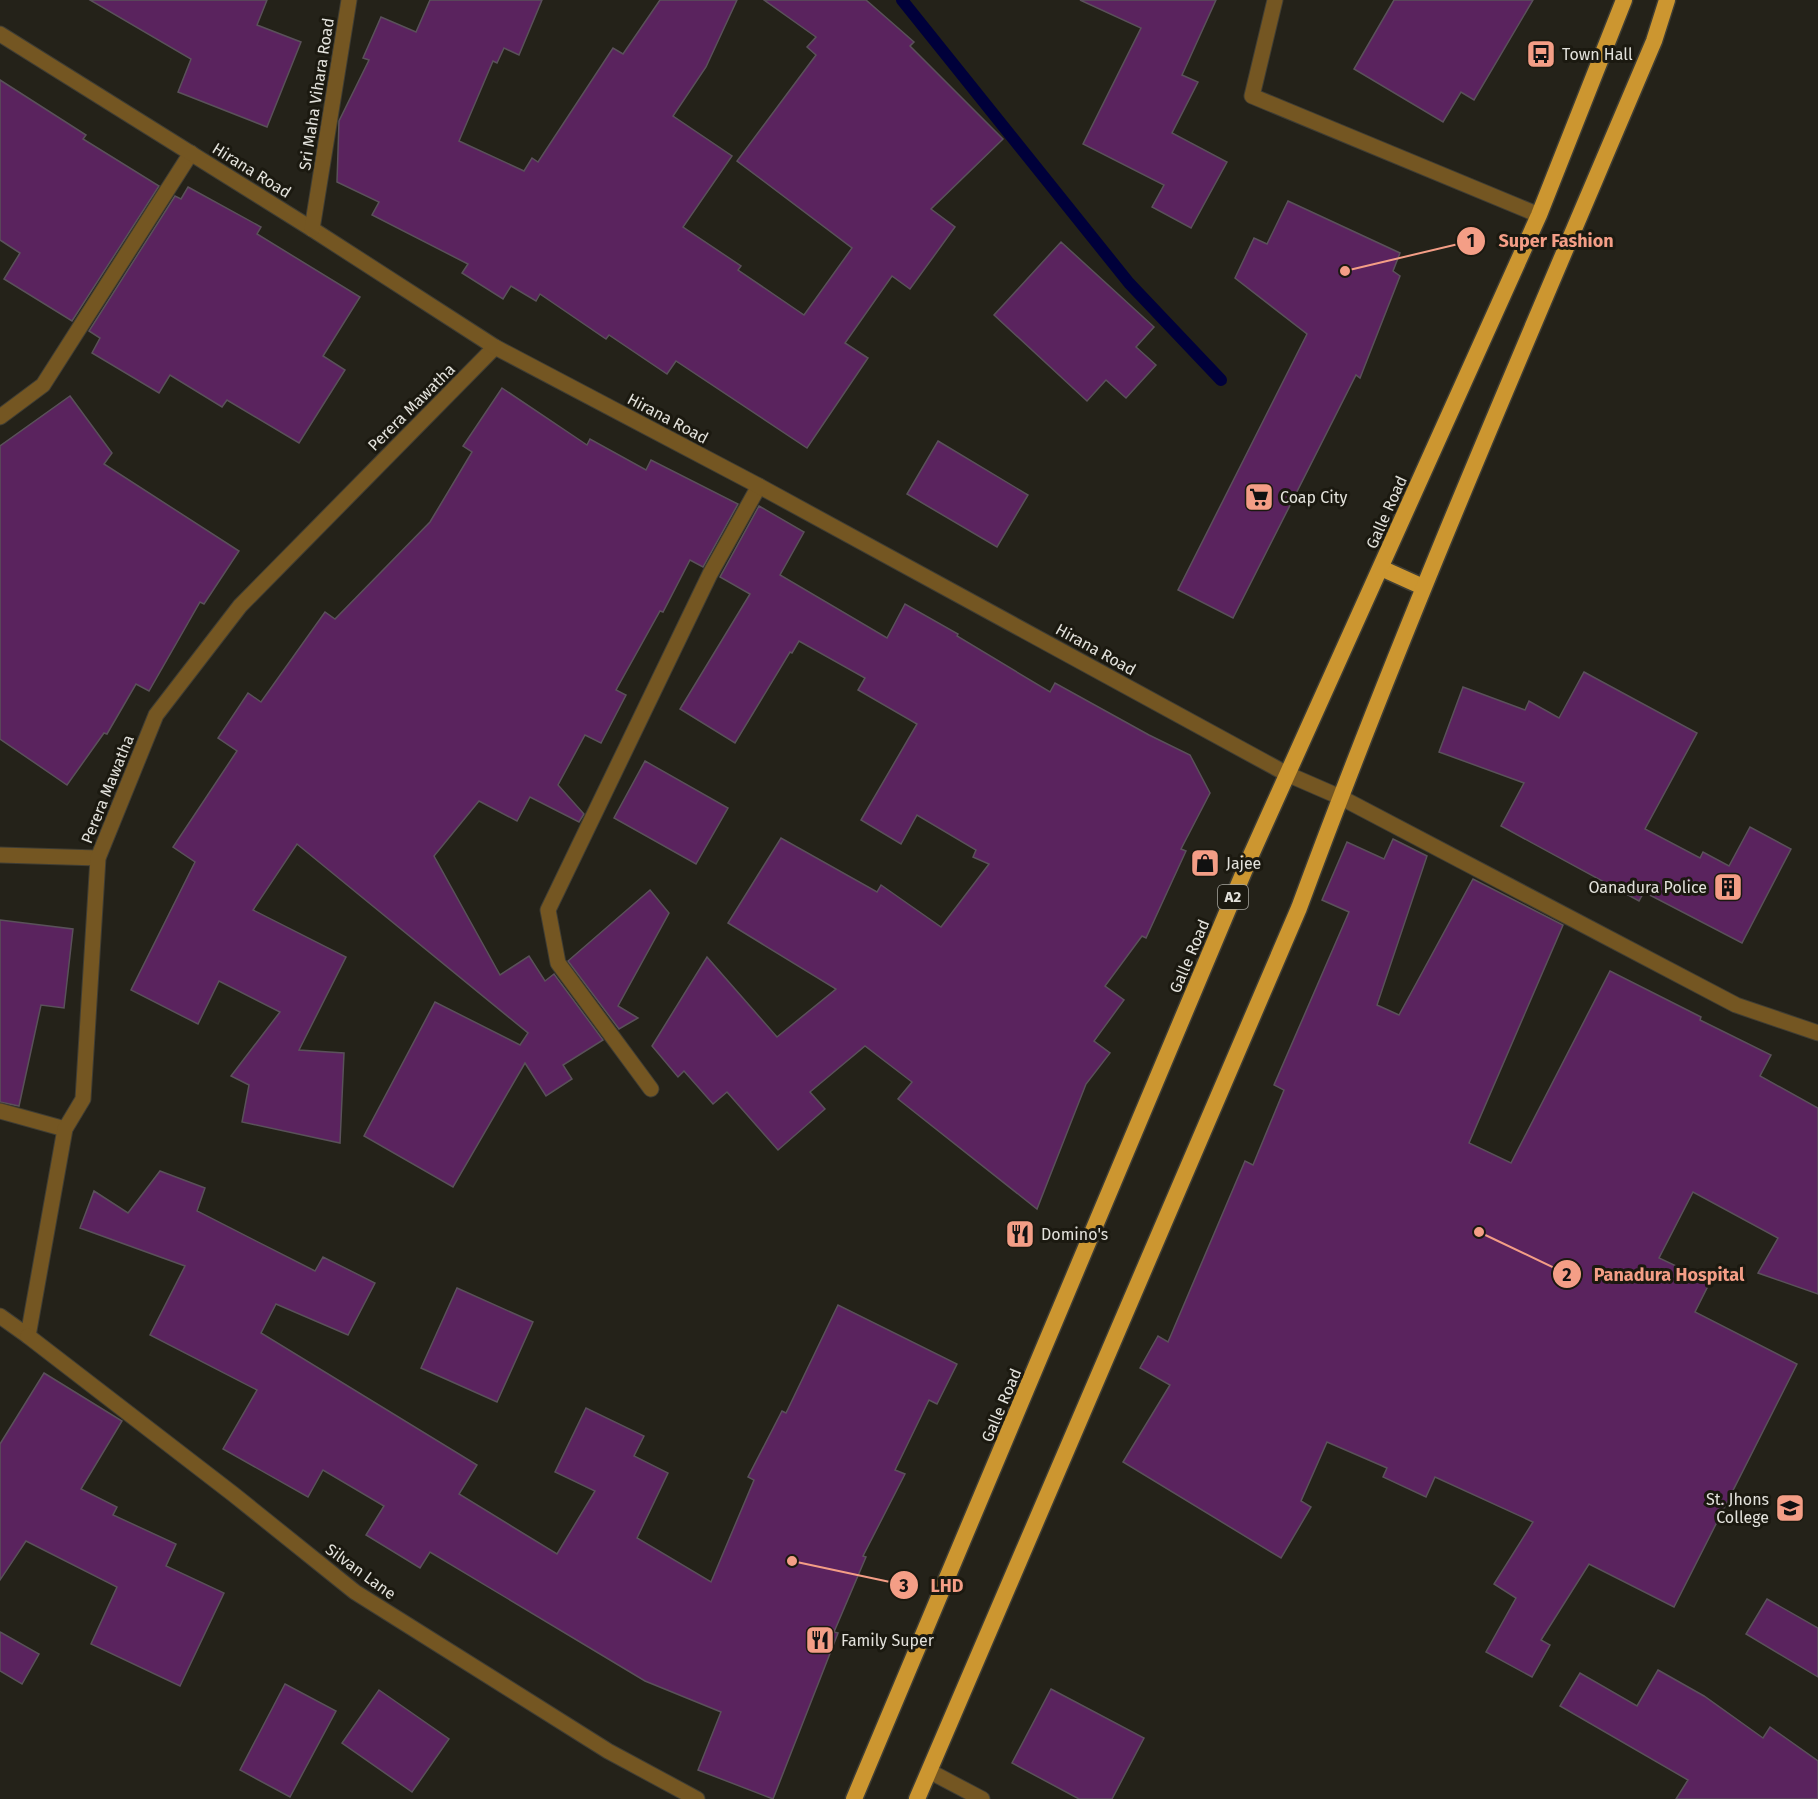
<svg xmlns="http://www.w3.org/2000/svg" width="1818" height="1799" font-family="'Fira Sans',sans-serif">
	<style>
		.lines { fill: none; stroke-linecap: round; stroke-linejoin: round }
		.stream { stroke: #00003a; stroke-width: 12 }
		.building { fill: #5a235e; stroke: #5a515a; stroke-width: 1.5 }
		.service-casing { stroke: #3f3d34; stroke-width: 17 }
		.minor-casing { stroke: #3f3d34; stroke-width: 17 }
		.tertiary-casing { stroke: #3f3d34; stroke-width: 17 }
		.trunk-casing { stroke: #3f3d34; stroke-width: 19 }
		.service { stroke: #745622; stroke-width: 15 }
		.minor { stroke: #745622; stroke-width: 15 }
		.tertiary { stroke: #745622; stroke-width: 15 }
		.trunk { stroke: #cc9630; stroke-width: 16 }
		.labels { text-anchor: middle; stroke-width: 6; stroke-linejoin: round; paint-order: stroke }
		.shield { fill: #1b1910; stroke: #a7a69f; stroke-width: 1.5 }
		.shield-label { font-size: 15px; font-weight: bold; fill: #e3e2dc }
		.poi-label { font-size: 16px; fill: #e3e2dc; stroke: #1b1910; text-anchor: start }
		.street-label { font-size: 16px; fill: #e3e2dc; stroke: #1b1910 }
		.leader { fill: none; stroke: #f49e86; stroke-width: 2 }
		.callout-dot { fill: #f49e86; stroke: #1b1910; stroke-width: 2 }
		.mark-label { font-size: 18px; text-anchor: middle; font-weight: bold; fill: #111 }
		.callout-label { font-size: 18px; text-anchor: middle; font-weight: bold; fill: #f49e86; stroke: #1b1910; stroke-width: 6; stroke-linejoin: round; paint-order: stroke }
	</style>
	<rect width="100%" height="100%" fill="#242219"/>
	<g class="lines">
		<!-- stream -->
		<polyline class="stream" points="902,0 1129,283 1221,380"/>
	</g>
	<!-- building -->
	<g class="building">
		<polygon points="90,0 267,0 257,25 301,42 267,127 178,92 191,59"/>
		<polygon points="430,0 542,0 519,55 504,48 497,63 493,61 459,141 524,171 532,158 538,162 613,48 623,54 660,0 737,0 706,67 673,116 732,156 683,227 741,266 738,270 804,315 852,248 737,161 816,55 807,47 816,37 764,0 866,0 914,42 910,46 1003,139 931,209 955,227 910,289 892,276 845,343 868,358 807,448 676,361 667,374 609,335 606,339 540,294 536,301 511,286 503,299 462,273 468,264 372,215 379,202 337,182 339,121 369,60 363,58 381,17 416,32"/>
		<polygon points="1080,0 1216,0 1182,75 1198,82 1172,133 1227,162 1191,228 1152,207 1164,185 1083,144 1141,28"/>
		<polygon points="1394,0 1533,0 1474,100 1461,92 1443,122 1354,69"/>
		<polygon points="0,80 86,135 83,139 159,186 72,321 4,279 20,253 0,240"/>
		<polygon points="188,187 261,227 257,234 360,297 323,356 345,370 299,443 227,400 222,407 170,375 159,393 92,353 100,338 89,331 175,196 181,199"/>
		<polygon points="1288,201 1400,253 1393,271 1400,276 1360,378 1356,375 1233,618 1178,590 1307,334 1235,278 1254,238 1267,244"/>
		<polygon points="1061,242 1154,327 1136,347 1156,365 1126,398 1106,380 1087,401 994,315"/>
		<polygon points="502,388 587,445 590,439 646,470 651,460 738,504 703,567 690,560 663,612 660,611 616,690 626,695 601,743 585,735 558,785 584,814 579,822 530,797 517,821 479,801 434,856 500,975 529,956 545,981 554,974 603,1040 563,1065 572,1079 546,1096 525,1063 453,1187 364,1136 435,1002 520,1045 528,1033 297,844 253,910 346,957 299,1050 344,1053 340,1143 242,1122 249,1085 231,1076 280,1012 219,981 198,1024 131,990 195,862 173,847 237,751 218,738 248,693 261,702 325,612 335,619 430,522 472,452 463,446"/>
		<polygon points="70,396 112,453 104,464 239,551 204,604 200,602 149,691 136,684 107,734 104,733 67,785 0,739 0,446"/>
		<polygon points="938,441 1028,495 997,547 907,494"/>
		<polygon points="759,506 804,532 780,575 887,638 905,604 958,634 957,636 1050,692 1055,683 1149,735 1190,755 1210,793 1181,849 1186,851 1146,938 1142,936 1105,986 1124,1000 1094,1041 1110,1053 1086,1084 1037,1209 898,1099 912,1082 865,1046 810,1092 825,1109 778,1150 727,1092 713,1104 684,1071 678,1077 652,1046 707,957 777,1037 836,989 728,923 781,838 877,892 881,885 941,927 989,864 973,857 976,850 917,815 901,844 861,820 917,724 858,690 865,678 799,641 792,653 790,652 735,743 680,709 750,594 720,577"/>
		<polygon points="1584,672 1697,733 1645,829 1700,858 1703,852 1729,866 1750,827 1791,849 1742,943 1644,892 1639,901 1501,826 1524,783 1439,752 1463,687 1525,710 1529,701 1559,718"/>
		<polygon points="645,761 728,808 696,864 614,818"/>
		<polygon points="1393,839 1427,856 1377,1005 1399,1015 1473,879 1563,925 1469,1143 1511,1163 1610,971 1701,1017 1700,1020 1771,1055 1760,1076 1818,1108 1818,1294 1758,1273 1778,1238 1693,1192 1659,1258 1710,1282 1695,1312 1797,1364 1674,1607 1589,1564 1541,1640 1550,1645 1532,1677 1486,1652 1516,1598 1494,1584 1533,1522 1435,1477 1426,1497 1383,1477 1387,1468 1327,1442 1301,1501 1311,1507 1281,1558 1123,1462 1170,1385 1140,1368 1158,1336 1168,1342 1245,1161 1253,1165 1284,1090 1274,1085 1349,912 1322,900 1347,842 1384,859"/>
		<polygon points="650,890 669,913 618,1006 638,1018 619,1029 568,961"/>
		<polygon points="0,920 73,929 64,1008 41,1005 19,1106 0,1102"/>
		<polygon points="160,1171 205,1188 197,1211 315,1271 323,1257 375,1283 348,1335 276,1304 261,1333 477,1465 459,1494 557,1554 595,1491 555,1472 586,1408 644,1436 634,1456 668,1473 637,1538 711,1582 754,1480 748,1477 782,1411 786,1413 838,1305 957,1364 937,1404 929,1400 895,1470 905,1474 863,1556 866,1557 834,1632 838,1633 773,1799 698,1770 721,1712 645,1681 430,1552 420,1568 366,1535 384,1506 323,1470 308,1497 223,1449 257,1390 150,1335 185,1266 80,1228 94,1191 128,1213"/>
		<polygon points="457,1288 533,1322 497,1402 421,1368"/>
		<polygon points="44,1373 122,1421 81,1489 117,1507 113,1515 176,1544 166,1566 224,1593 180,1686 91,1644 117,1587 26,1541 0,1580 0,1444"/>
		<polygon points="1767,1599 1818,1628 1818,1677 1746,1634"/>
		<polygon points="0,1632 39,1654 22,1684 0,1671"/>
		<polygon points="1658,1670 1704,1696 1763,1738 1770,1727 1818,1761 1818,1799 1676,1799 1688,1780 1560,1706 1580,1673 1637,1706"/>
		<polygon points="285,1684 336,1711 290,1797 240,1770"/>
		<polygon points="1051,1689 1144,1738 1112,1799 1079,1799 1012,1763"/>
		<polygon points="379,1690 449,1739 412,1792 342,1743"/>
	</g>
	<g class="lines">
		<!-- service casing -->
		<g class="service-casing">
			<polyline id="service" points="929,1771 982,1799"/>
		</g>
		<!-- minor casing -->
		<g class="minor-casing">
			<g id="minor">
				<polyline points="1275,0 1252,96 1539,215"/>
				<polyline points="0,417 43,385 191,153"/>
				<polyline points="0,855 98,858"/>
				<polyline points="651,1089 558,963 548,910 710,574 759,486"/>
				<polyline points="0,1111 65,1129"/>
				<polyline points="0,1316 28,1336 65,1129 83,1099 98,858 156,715 240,606 495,347"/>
				<polyline points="28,1336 233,1494 355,1592 608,1751 697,1799"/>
			</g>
		</g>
		<!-- tertiary casing -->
		<g class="tertiary-casing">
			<g id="tertiary">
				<polyline points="0,34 312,229 495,347 759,486 1287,774 1340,797 1736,1005 1818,1033"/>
				<polyline points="312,229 349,0"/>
			</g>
		</g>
		<!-- trunk casing -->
		<g class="trunk-casing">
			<g id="trunk">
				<polyline points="1381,568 1423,587"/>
				<polyline points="854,1799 1251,855 1539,215 1624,0"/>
				<path d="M917,1799L1299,908C1407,615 1532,329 1654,41L1667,0"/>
			</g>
		</g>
		<!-- service -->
		<use href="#service" class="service"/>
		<!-- minor -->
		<use href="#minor" class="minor"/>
		<!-- tertiary -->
		<use href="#tertiary" class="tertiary"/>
		<!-- trunk -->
		<use href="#trunk" class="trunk"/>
	</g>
	<!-- icons -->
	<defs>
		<g id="bus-square" transform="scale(1.5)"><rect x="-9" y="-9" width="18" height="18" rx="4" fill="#f49e86" stroke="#1b1910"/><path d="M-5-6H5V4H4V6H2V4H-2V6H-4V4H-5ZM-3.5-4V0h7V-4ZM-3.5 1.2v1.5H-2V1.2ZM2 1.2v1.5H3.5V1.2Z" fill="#111"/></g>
		<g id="supermarket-square" transform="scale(1.5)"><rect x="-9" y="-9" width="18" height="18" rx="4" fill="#f49e86" stroke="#1b1910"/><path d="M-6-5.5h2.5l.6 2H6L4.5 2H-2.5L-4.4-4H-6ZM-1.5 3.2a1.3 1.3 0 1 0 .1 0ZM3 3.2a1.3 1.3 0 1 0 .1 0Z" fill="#111"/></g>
		<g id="shop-square" transform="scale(1.5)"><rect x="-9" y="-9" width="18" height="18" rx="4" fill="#f49e86" stroke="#1b1910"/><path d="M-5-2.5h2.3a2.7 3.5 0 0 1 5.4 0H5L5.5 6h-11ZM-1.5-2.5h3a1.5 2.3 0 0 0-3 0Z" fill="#111"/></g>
		<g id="building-square" transform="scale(1.5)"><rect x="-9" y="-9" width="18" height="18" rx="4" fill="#f49e86" stroke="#1b1910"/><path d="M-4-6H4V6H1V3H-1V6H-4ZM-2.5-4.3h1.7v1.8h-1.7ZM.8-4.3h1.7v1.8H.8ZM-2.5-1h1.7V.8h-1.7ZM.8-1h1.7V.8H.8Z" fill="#111"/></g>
		<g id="restaurant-square" transform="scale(1.5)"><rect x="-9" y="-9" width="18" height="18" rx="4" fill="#f49e86" stroke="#1b1910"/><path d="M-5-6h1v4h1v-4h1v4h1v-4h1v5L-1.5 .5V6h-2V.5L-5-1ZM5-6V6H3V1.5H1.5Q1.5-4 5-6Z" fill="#111"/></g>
		<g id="school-square" transform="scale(1.5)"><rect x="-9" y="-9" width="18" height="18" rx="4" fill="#f49e86" stroke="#1b1910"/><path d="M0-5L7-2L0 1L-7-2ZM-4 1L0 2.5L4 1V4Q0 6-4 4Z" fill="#111"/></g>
	</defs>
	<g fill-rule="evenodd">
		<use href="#bus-square" x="1541" y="54"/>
		<use href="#supermarket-square" x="1259" y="497"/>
		<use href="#shop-square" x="1205" y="863"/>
		<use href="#building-square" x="1728" y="887"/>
		<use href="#restaurant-square" x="1020" y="1234"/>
		<use href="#school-square" x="1790" y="1508"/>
		<use href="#restaurant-square" x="820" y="1640"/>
	</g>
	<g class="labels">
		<!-- shield labels -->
		<rect class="shield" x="1218" y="885" width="30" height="24" rx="4.5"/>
		<g class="shield-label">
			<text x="1233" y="902">A2</text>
		</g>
		<!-- poi labels -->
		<g class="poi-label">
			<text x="1562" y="60">Town Hall</text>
			<text x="1280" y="503">Coap City</text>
			<text x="1226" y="869">Jajee</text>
			<text x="1707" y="893" text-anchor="end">Oanadura Police</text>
			<text x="1041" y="1240">Domino's</text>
			<text x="1769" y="1505" text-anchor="end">St. Jhons<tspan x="1769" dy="18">College</tspan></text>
			<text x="841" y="1646">Family Super</text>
		</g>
		<!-- street labels -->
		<g class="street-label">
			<text transform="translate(316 94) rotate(-81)" y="6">Sri Maha Vihara Road</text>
			<text transform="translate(252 170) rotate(32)" y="6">Hirana Road</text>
			<text transform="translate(411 407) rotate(-45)" y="6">Perera Mawatha</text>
			<text transform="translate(668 418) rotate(28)" y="6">Hirana Road</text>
			<text transform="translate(1386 512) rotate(-66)" y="6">Galle Road</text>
			<text transform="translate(1096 649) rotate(29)" y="6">Hirana Road</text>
			<text transform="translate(107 789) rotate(-68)" y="6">Perera Mawatha</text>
			<text transform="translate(1189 956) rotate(-67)" y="6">Galle Road</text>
			<text transform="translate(1001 1405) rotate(-67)" y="6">Galle Road</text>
			<text transform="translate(361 1571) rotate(36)" y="6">Silvan Lane</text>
		</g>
	</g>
	<!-- callouts -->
	<path class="leader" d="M1345 271L1471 241M1479 1232L1567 1274M792 1561L904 1585"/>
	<g class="callout-dot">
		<circle cx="1345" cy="271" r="6"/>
		<circle cx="1479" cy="1232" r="6"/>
		<circle cx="792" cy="1561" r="6"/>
		<circle cx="1471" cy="241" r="15"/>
		<circle cx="1567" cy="1274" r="15"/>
		<circle cx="904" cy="1585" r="15"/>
	</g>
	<g class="mark-label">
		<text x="1471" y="247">1</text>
		<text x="1567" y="1281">2</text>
		<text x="904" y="1592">3</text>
	</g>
	<g class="callout-label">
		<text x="1556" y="247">Super Fashion</text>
		<text x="1669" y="1281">Panadura Hospital</text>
		<text x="947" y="1592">LHD</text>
	</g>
</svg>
